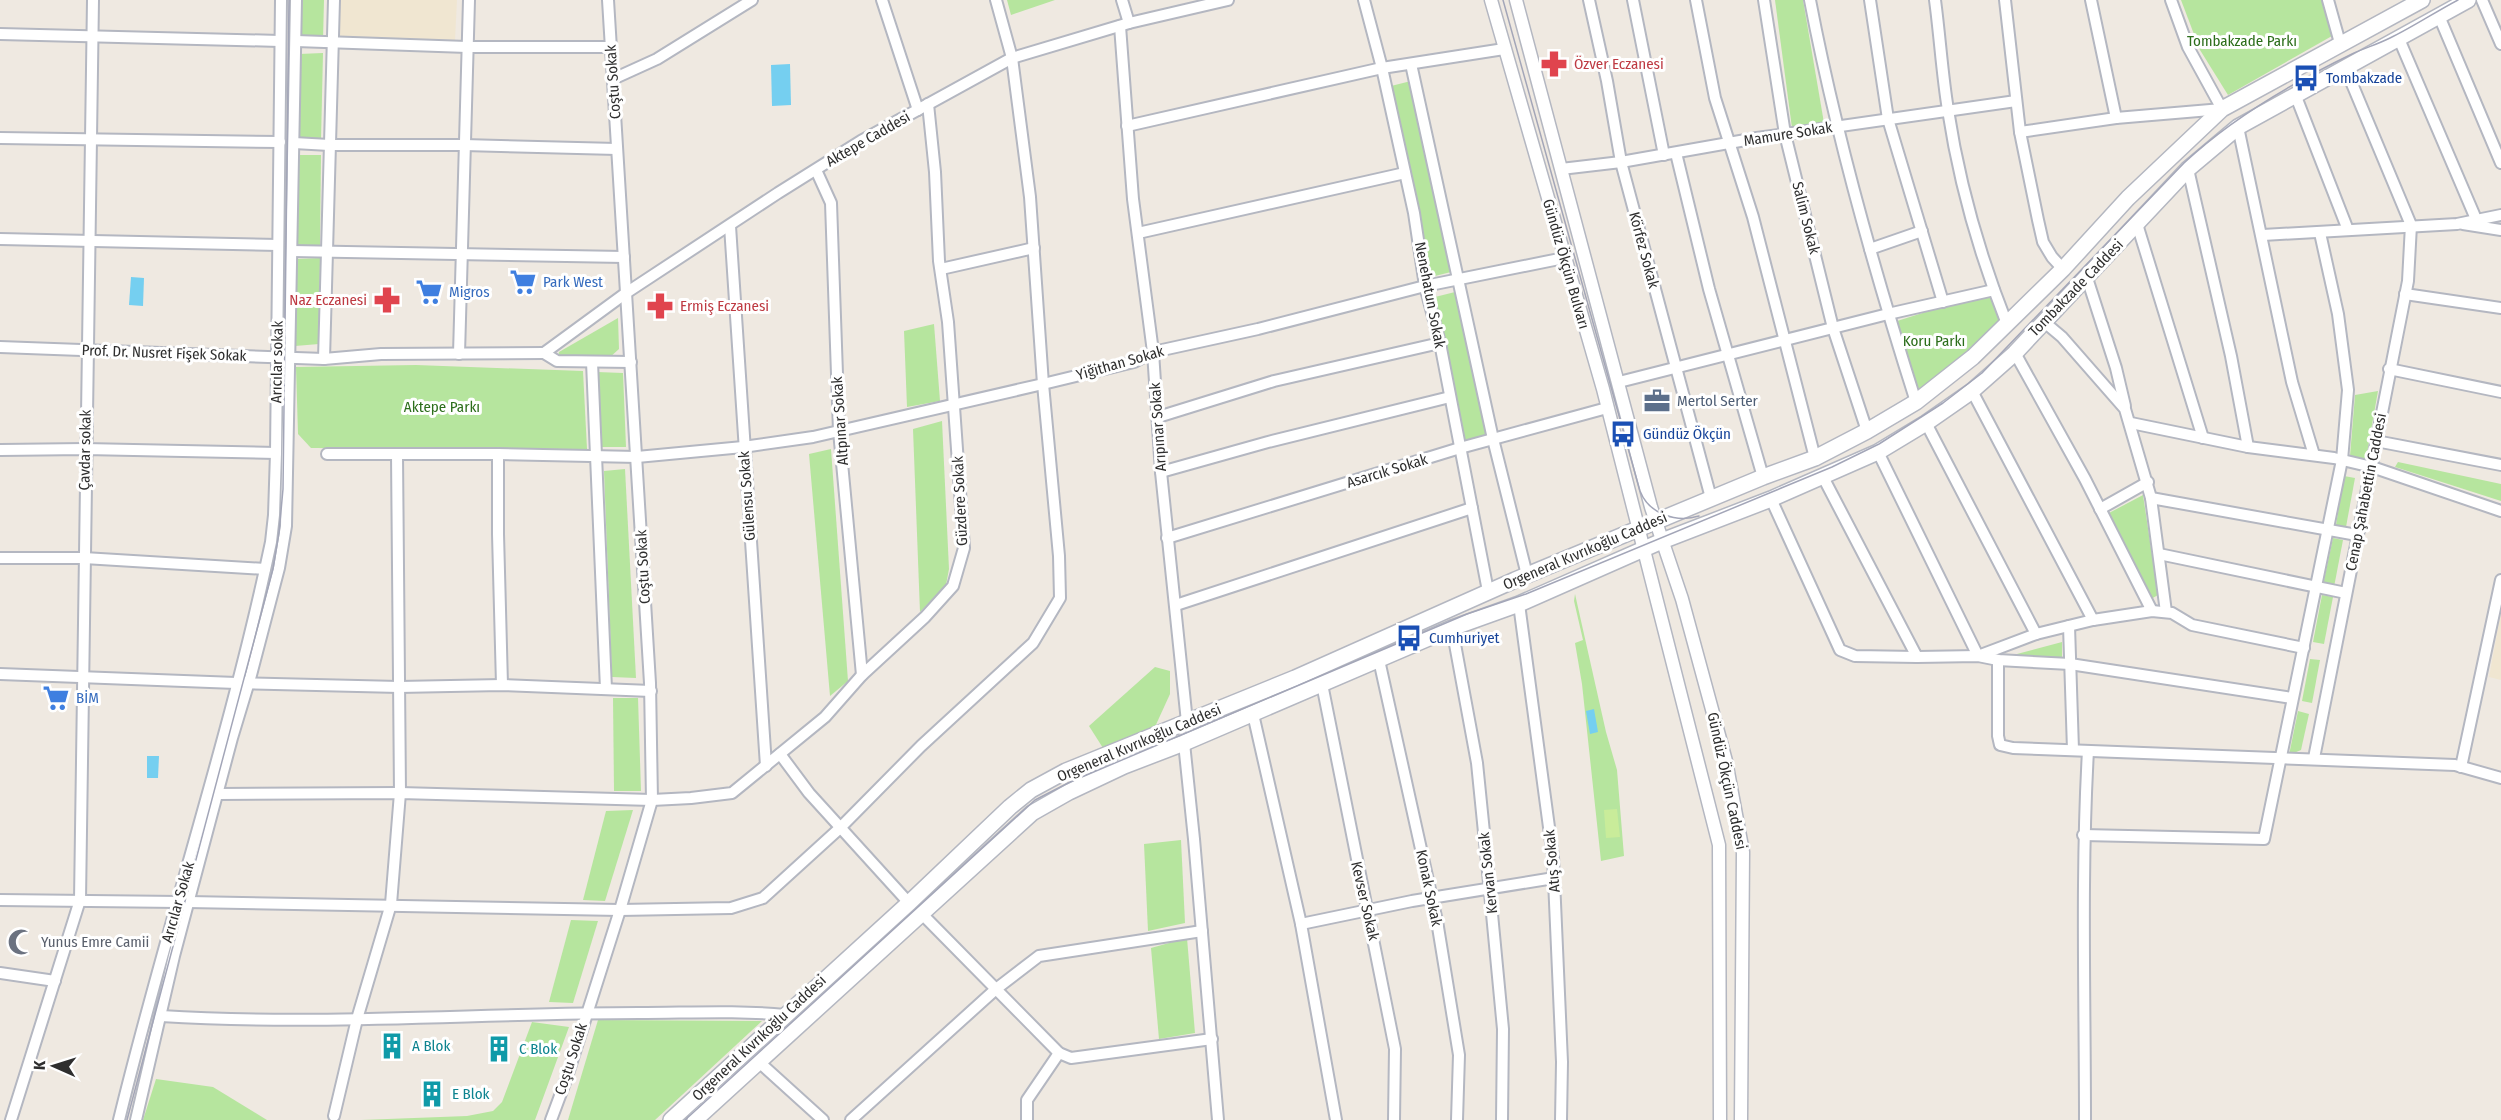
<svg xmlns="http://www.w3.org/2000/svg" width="2501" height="1120" font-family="'Fira Sans Condensed',sans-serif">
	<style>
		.education { fill: #f0e6d1 }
		.green { fill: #b6e59e }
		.pitch { fill: #c9ec9a }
		.water { fill: #75cff0 }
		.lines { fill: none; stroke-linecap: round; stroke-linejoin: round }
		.minor-casing { stroke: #b4b7c1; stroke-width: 14 }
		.tertiary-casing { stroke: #b4b7c1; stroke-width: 15 }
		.secondary-casing { stroke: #b4b7c1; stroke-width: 18 }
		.minor { stroke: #fff; stroke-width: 10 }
		.tertiary { stroke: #fff; stroke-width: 12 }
		.secondary { stroke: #fff; stroke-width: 15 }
		.tram { stroke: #a3a6b8; stroke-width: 1.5 }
		.labels { text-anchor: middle; stroke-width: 6; stroke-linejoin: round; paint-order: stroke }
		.park-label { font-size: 15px; fill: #2c6e1b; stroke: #fff }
		.health-label { font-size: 15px; fill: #be3a42; stroke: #fff; text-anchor: start }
		.transit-label { font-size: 15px; fill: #164399; stroke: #fff; text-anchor: start }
		.street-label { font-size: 15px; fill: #2e2e2e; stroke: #fff }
		.shop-label { font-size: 15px; fill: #366cbe; stroke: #fff; text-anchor: start }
		.service-label { font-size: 15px; fill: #4e5e75; stroke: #fff; text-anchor: start }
		.worship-label { font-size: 15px; fill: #5b616d; stroke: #fff; text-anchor: start }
		.culture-label { font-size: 15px; fill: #0d838f; stroke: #fff; text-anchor: start }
	</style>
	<rect width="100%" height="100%" fill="#efe9e1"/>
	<!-- education -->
	<g class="education">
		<polygon points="340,0 457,0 455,40 338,37"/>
		<polygon points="2501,612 2501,680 2489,677"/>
	</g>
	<!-- green -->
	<g class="green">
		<polygon points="299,0 324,0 323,40 299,39"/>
		<polygon points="1007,0 1055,0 1011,15"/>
		<polygon points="1775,0 1803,0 1824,123 1792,128"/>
		<polygon points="2181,0 2322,0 2332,36 2228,95 2200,50"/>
		<polygon points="323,53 321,140 298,139 299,54"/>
		<polygon points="1411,81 1451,272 1431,277 1391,86"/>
		<polygon points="296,155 321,155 320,246 294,245"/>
		<polygon points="320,258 319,344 295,346 296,259"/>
		<polygon points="1455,292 1487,438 1465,442 1435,297"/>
		<polygon points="1989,292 2001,324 1919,392 1894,322"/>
		<polygon points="618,318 619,349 609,358 558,358 559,352"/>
		<polygon points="934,324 940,401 907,407 904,331"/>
		<polygon points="416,365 583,371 587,449 311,448 298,434 296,367"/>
		<polygon points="597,372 623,373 626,447 599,447"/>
		<polygon points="2378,391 2366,459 2350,456 2355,395"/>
		<polygon points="942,421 949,569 946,585 920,612 913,429"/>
		<polygon points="831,449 848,681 830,696 809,454"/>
		<polygon points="2398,462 2501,484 2501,501 2395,467"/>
		<polygon points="625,469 636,678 612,677 604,471"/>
		<polygon points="2344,476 2355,478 2346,527 2336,525"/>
		<polygon points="2143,495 2158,595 2151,599 2109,513"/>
		<polygon points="2333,538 2343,540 2334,587 2323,585"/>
		<polygon points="1575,594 1606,732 1617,770 1624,856 1601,861 1582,684 1575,643 1583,640 1574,601"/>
		<polygon points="2322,595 2333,597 2324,644 2313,642"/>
		<polygon points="2062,642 2062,659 2017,658 2017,654"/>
		<polygon points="2310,659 2320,660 2312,703 2302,701"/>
		<polygon points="1155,667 1170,671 1170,694 1154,729 1103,748 1089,726"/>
		<polygon points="613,698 638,698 641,791 614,791"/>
		<polygon points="2298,711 2309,714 2301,750 2289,755"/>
		<polygon points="633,810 605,901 583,900 606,811"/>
		<polygon points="1181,840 1185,923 1148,931 1144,844"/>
		<polygon points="571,920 598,921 573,1003 549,1002"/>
		<polygon points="1187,938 1195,1033 1159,1039 1151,948"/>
		<polygon points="598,1020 762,1021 655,1120 568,1120"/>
		<polygon points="532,1022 569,1027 535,1120 361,1120 467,1116 493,1111 502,1102"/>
		<polygon points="156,1079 213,1087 267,1120 143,1120"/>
	</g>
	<!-- pitch -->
	<polygon class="pitch" points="1617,809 1620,837 1606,838 1604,810"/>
	<!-- water -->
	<g class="water">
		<polygon points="790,64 791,105 772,106 771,65"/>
		<polygon points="131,277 144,278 143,306 129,305"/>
		<polygon points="1594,709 1598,732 1590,734 1586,711"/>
		<polygon points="147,756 159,756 158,778 147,778"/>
	</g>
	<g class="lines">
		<!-- minor casing -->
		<g class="minor-casing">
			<g id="minor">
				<polyline points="882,0 918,110"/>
				<polyline points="1122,0 1129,23"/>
				<polyline points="1364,0 1382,68 1414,213 1425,286 1440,343 1488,591"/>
				<polyline points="1589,0 1607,81 1621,162 1711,498"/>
				<polyline points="1633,0 1664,155"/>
				<polyline points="1696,0 1715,98 1753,217 1815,458"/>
				<polyline points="1764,0 1785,134 1833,328 1867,431"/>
				<path d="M1810,0C1836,136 1874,270 1916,402"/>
				<polyline points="1870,0 1888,119 1943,302"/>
				<path d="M1935,0C1940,37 1942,74 1948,110C1959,182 1980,256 2007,324"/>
				<polyline points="2005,0 2020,132 2038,220 2043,242 2052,257 2063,269"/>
				<polyline points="2091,0 2116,118"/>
				<polyline points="2328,0 2340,43"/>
				<polyline points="2482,0 2501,44"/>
				<polyline points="2439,16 2501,163"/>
				<polyline points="1120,26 1133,199 1153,352 1161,472 1187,722"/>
				<polyline points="0,34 280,41"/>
				<polyline points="2399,39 2476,219"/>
				<polyline points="296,41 467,47 611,47"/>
				<polyline points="1411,64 1493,439 1527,575"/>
				<polyline points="613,79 657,59 752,0"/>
				<polyline points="2295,94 2348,230"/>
				<polyline points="1127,126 1382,68 1504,49"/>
				<polyline points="2238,127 2292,382 2314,455"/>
				<polyline points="2020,132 2116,118 2222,109 2188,47 2171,0"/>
				<polyline points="0,138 280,142"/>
				<polyline points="294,143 329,145 464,145 617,149"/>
				<polyline points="1676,153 1709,289 1763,477"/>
				<polyline points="1561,169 1621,162 1757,138 2016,101"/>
				<polyline points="2188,169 2231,356 2248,447"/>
				<polyline points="816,170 831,203 839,431 862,675"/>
				<polyline points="2137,224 2203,438"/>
				<polyline points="2463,224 2501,230"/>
				<polyline points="730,226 766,766"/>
				<polyline points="1138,233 1405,173"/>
				<polyline points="2263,235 2457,224 2501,215"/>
				<polyline points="0,239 278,245"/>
				<polyline points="1870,249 1922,231"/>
				<polyline points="292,251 624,257"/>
				<polyline points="941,269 1034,248"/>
				<polyline points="2087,278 2116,368 2125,406"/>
				<polyline points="2405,294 2501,308"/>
				<polyline points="2043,321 2062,337 2125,409 2151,498 2166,612"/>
				<polyline points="0,347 324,359 381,354 544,353"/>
				<polyline points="544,353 626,293 778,193 861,141 1012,58 1129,23 1228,0"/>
				<polyline points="544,353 557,361 631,362"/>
				<polyline points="2015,353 2085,479 2152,611"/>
				<polyline points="459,354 469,0"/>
				<polyline points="324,359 334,0"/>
				<polyline points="592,362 606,689"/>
				<polyline points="2389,369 2501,392"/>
				<polyline points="1619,382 1888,314 1994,290"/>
				<polyline points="1972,391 2093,620"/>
				<polyline points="1158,417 1274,381 1440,343"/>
				<polyline points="1926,423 2036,634"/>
				<polyline points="2131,423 2248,447 2334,458 2372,467 2501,511"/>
				<polyline points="2376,441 2501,465"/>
				<polyline points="0,450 85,449 276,453"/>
				<polyline points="1878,452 1978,656"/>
				<polyline points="327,454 498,454 637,457 743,447 813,437 1043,384 1134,362 1153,352 1258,329 1425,286 1564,258"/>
				<polyline points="498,454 498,534 502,685"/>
				<polyline points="1161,472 1268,442 1450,397"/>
				<polyline points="1823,477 1917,657 1978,656 1998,660 2070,664 2292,698"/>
				<polyline points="2151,498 2357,535"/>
				<polyline points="1771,499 1840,650 1855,656 1917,657"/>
				<polyline points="2100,509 2148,482"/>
				<polyline points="1167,538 1460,448 1607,408"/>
				<polyline points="2159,554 2346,593"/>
				<polyline points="0,558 84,558 265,569"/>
				<polyline points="1519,604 1553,857 1562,1062 1561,1120"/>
				<polyline points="1176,605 1472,508"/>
				<polyline points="2069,626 2073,750"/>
				<polyline points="1452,628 1477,763 1488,872 1503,1029 1502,1120"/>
				<polyline points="1978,656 2036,634 2093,620 2152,611 2172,613 2192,625 2304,648"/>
				<polyline points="1379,660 1437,921 1459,1055 1457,1120"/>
				<polyline points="1998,660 1998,736 2000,745 2013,748 2455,765 2501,778"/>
				<polyline points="0,674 236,683 399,687 502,685 651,691"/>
				<polyline points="1322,684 1395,1049 1394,1120"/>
				<polyline points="1253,714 1301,924 1336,1120"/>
				<polyline points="1184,743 1194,839 1218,1120"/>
				<polyline points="780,754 809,793 909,903"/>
				<polyline points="2314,758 2408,281 2411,225 2345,67"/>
				<polyline points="2461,767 2501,580"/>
				<polyline points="218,794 400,793 652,800 691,798 732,793 825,717 862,675 925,617 953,586 964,548 948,322 939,261 935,172 928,104"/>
				<polyline points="2083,835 2264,839 2342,460 2348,390 2338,314 2320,233"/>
				<polyline points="0,900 179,902"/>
				<polyline points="188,902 620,910 731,908 763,898 840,828 921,746 1033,643 1060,598 1059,556 1043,384 1030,197 1012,58 996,0"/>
				<polyline points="922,914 1059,1053 1071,1058 1212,1039"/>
				<polyline points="1301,924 1412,901 1554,878"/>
				<polyline points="0,973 55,981"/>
				<path d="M161,1016C320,1026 480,1013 639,1013C688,1013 736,1010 785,1015"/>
				<polyline points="759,1062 823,1120"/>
				<polyline points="334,1116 357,1019 391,904 400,793 397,454"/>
				<polyline points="11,1120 80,900 93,0"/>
				<path d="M119,1120C166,926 230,737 271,542L274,515L276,453L281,0"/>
				<polyline points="136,1120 174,956 232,738 251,675 279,568 286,526 296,0"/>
				<polyline points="551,1120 567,1077 620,910 652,800 650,683 608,0"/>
				<polyline points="851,1120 996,989 1039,956 1202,931"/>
				<polyline points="1027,1120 1027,1100 1059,1053"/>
				<path d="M2085,1120C2085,997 2081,873 2088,751"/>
			</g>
		</g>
		<!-- tertiary casing -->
		<g class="tertiary-casing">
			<g id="tertiary">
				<polyline points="1491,0 1603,389 1719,845 1720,1120"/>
				<polyline points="1516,0 1651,507 1682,599 1726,761 1743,852 1741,1120"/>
			</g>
		</g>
		<!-- secondary casing -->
		<g class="secondary-casing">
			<g id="secondary">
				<polyline points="671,1120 909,903 1010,807 1031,790 1066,771 1295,678 1515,580 1763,477 1815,458 1867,431 1916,402 1973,357 2063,269 2128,198 2222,109 2422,0"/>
				<polyline points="695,1120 1032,813 1069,792 1124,766 1184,743 1452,628 1519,604 1662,541 1771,499 1878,452 1926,423 1972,391 2015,353 2188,169 2238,127 2468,0"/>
			</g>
		</g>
		<!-- minor -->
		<use href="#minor" class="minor"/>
		<!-- tertiary -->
		<use href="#tertiary" class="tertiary"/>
		<!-- secondary -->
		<use href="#secondary" class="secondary"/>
		<!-- tram -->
		<g class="tram">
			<path d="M1503,0L1640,491C1649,514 1676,523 1699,516"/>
			<polyline points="127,1120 273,569 279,533 283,489 289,0"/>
			<path d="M685,1120L1035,800L1070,782L1467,614L1526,594L1832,467L1879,444L1943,403L1982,373L2184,163C2233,117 2292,83 2352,54C2365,48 2378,44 2390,38C2413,27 2435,12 2458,0"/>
		</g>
	</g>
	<!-- icons -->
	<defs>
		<g id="pharmacy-bare" transform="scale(2.07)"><path d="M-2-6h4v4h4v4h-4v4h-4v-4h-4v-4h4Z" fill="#e0444e" stroke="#fff" stroke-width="2.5" paint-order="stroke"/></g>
		<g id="bus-bare" transform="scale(2.07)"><path d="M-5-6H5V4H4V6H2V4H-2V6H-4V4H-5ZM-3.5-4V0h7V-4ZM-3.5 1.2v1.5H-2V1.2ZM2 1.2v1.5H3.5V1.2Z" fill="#1a4fb4" stroke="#fff" stroke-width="2.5" paint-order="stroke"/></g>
		<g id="supermarket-bare" transform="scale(2.07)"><path d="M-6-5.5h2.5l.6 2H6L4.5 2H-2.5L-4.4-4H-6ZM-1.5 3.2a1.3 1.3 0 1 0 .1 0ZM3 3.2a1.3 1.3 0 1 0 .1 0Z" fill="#3f7fe0" stroke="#fff" stroke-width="2.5" paint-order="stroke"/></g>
		<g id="office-bare" transform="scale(2.07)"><path d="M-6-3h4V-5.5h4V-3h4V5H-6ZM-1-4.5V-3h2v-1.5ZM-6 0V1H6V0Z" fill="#5c6f8a" stroke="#fff" stroke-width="2.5" paint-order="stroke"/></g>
		<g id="mosque-bare" transform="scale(2.07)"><path d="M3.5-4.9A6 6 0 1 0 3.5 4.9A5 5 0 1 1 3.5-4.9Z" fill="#6b7280" stroke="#fff" stroke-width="2.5" paint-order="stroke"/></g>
		<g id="building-bare" transform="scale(2.07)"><path d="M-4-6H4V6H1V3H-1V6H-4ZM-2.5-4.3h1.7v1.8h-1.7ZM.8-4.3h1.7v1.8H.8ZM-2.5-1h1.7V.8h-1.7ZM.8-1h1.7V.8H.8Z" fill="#0f9aa8" stroke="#fff" stroke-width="2.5" paint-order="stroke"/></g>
	</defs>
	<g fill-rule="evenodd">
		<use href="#pharmacy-bare" x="1554" y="64"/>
		<use href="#bus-bare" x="2306" y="78"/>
		<use href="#supermarket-bare" x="523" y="282"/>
		<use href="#supermarket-bare" x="429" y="292"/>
		<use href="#pharmacy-bare" x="387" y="300"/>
		<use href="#pharmacy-bare" x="660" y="306"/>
		<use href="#office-bare" x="1657" y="401"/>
		<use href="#bus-bare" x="1623" y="434"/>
		<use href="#bus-bare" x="1409" y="638"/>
		<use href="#supermarket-bare" x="56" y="698"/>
		<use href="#mosque-bare" x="21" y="942"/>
		<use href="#building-bare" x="392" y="1046"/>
		<use href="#building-bare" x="499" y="1049"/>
		<use href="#building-bare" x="432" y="1094"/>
	</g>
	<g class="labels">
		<!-- park labels -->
		<g class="park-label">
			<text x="2242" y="46">Tombakzade Parkı</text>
			<text x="1934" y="346">Koru Parkı</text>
			<text x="442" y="412">Aktepe Parkı</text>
		</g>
		<!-- health labels -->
		<g class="health-label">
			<text x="1574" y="69">Özver Eczanesi</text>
			<text x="367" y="305" text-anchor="end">Naz Eczanesi</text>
			<text x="680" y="311">Ermiş Eczanesi</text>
		</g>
		<!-- transit labels -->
		<g class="transit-label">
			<text x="2326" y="83">Tombakzade</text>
			<text x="1643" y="439">Gündüz Ökçün</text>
			<text x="1429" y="643">Cumhuriyet</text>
		</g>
		<!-- street labels -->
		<g class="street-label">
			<text transform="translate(613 82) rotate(-94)" y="5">Coştu Sokak</text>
			<text transform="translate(1788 134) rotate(-9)" y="5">Mamure Sokak</text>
			<text transform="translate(868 139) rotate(-30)" y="5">Aktepe Caddesi</text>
			<text transform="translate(1806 218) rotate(76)" y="5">Salim Sokak</text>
			<text transform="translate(1644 250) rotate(75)" y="5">Körfez Sokak</text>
			<text transform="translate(1566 264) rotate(74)" y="5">Gündüz Ökçün Bulvarı</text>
			<text transform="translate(2076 288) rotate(-46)" y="5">Tombakzade Caddesi</text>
			<text transform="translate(1430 295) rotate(79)" y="5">Nenehatun Sokak</text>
			<text transform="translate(164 353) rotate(2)" y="5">Prof. Dr. Nusret Fişek Sokak</text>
			<text transform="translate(277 362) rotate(-89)" y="5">Arıcılar sokak</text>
			<text transform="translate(1120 363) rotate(-16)" y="5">Yiğithan Sokak</text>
			<text transform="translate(840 421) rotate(-94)" y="5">Altpınar Sokak</text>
			<text transform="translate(1158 427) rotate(-94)" y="5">Arıpınar Sokak</text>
			<text transform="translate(85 450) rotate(-89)" y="5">Çavdar sokak</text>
			<text transform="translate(1387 471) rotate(-17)" y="5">Asarcık Sokak</text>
			<text transform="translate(2366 492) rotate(-79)" y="5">Cenap Şahabettin Caddesi</text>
			<text transform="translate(747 496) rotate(-94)" y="5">Gülensu Sokak</text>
			<text transform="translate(960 501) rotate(-93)" y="5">Güzdere Sokak</text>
			<text transform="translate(1585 551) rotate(-23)" y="5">Orgeneral Kıvrıkoğlu Caddesi</text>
			<text transform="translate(643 567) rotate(-93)" y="5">Coştu Sokak</text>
			<text transform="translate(1139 743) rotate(-23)" y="5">Orgeneral Kıvrıkoğlu Caddesi</text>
			<text transform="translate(1727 781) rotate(78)" y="5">Gündüz Ökçün Caddesi</text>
			<text transform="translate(1552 861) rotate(-95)" y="5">Atış Sokak</text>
			<text transform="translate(1488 873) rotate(-96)" y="5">Kervan Sokak</text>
			<text transform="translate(1429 888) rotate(78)" y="5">Konak Sokak</text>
			<text transform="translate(1365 901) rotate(77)" y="5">Kevser Sokak</text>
			<text transform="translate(178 902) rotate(-74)" y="5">Arıcılar Sokak</text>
			<text transform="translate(759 1038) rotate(-43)" y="5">Orgeneral Kıvrıkoğlu Caddesi</text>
			<text transform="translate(571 1059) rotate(-72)" y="5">Coştu Sokak</text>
		</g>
		<!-- shop labels -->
		<g class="shop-label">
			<text x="543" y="287">Park West</text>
			<text x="449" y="297">Migros</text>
			<text x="76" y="703">BİM</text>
		</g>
		<!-- service labels -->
		<g class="service-label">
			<text x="1677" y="406">Mertol Serter</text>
		</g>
		<!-- worship labels -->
		<g class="worship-label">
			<text x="41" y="947">Yunus Emre Camii</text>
		</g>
		<!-- culture labels -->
		<g class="culture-label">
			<text x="412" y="1051">A Blok</text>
			<text x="519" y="1054">C Blok</text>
			<text x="452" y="1099">E Blok</text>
		</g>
	</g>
	<!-- north arrow -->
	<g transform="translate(54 1066) rotate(273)" stroke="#ffffff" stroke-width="4.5" paint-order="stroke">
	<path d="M0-4.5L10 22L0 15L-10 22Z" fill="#2e2e2e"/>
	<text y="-9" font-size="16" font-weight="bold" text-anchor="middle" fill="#2e2e2e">K</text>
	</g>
</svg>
